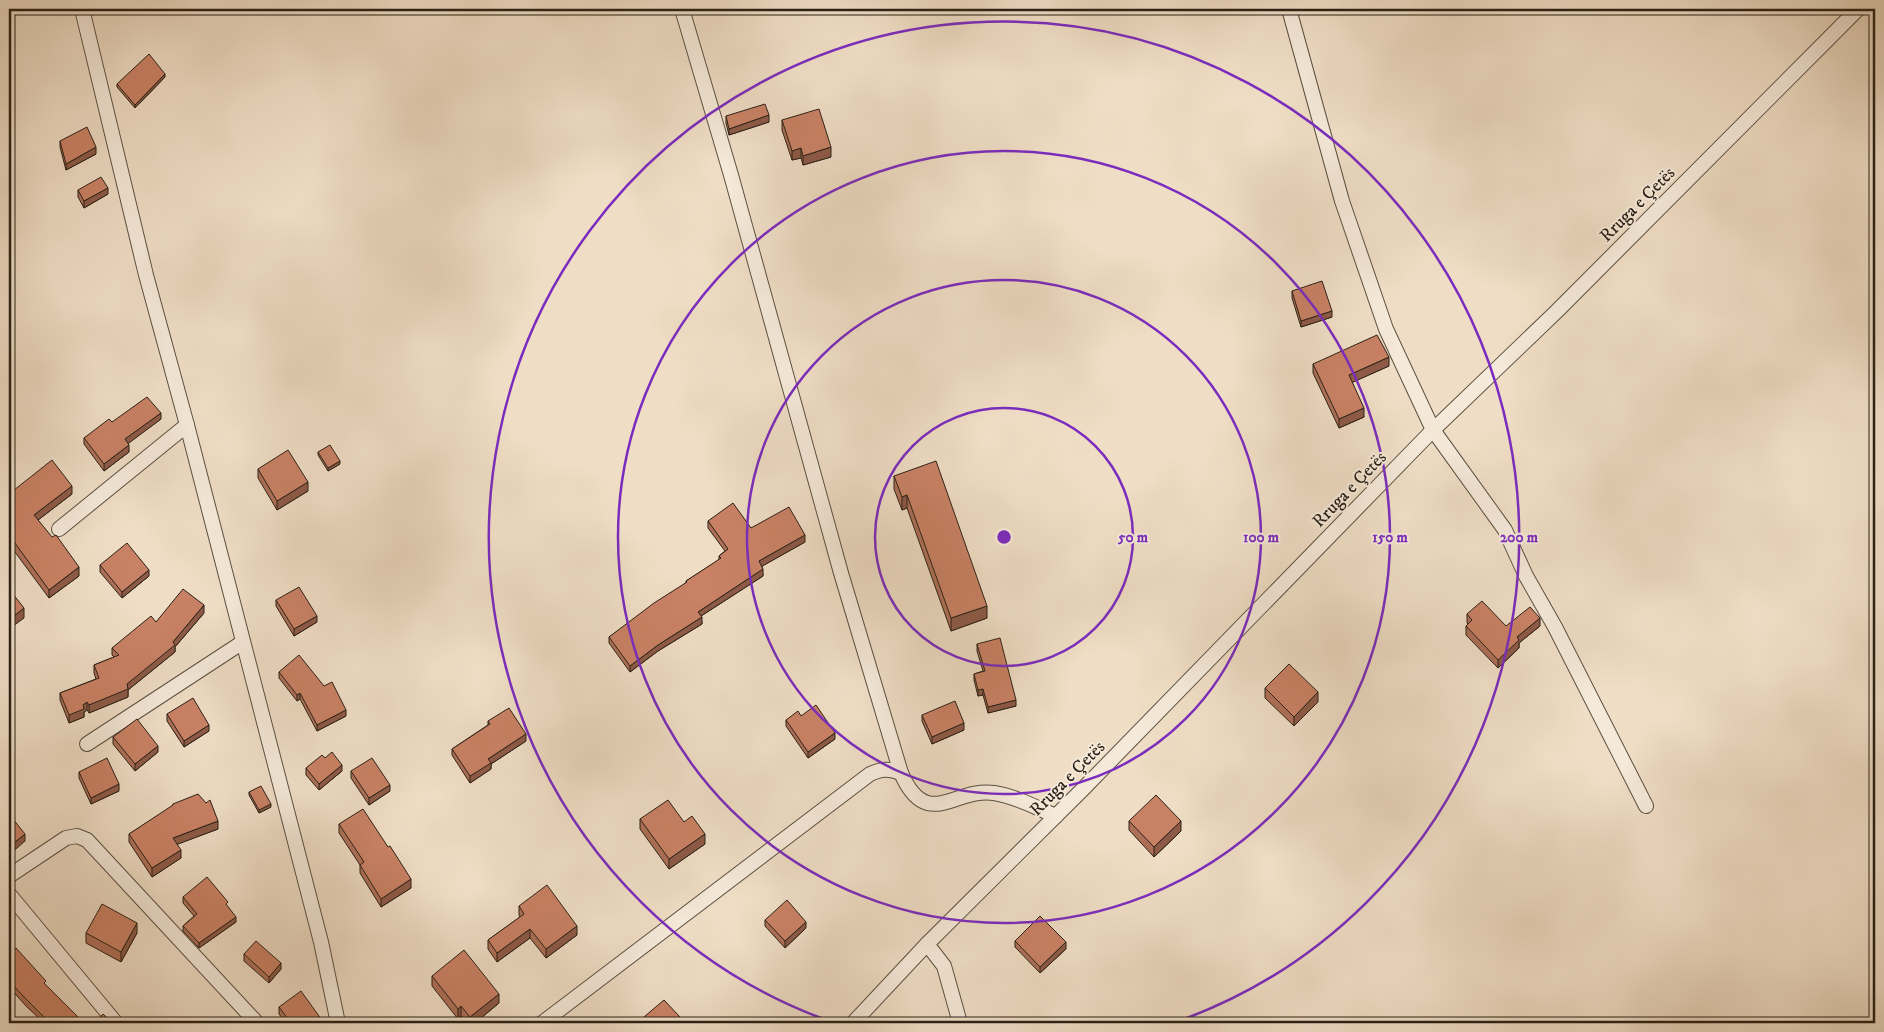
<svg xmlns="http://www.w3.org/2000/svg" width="1884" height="1032" font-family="'IM FELL DW Pica',serif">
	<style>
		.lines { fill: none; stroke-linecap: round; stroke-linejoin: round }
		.minor-casing { stroke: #5b5042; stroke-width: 16 }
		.minor { stroke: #f5e9d9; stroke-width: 14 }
		.wall { fill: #ad6f57; stroke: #2a2117 }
		.shaded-wall { fill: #8d5a47; stroke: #2a2117 }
		.building { fill: #c98165; stroke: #2a2117 }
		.ring { fill: none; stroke: #7b2cbf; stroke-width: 2.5 }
		.labels { text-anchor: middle; stroke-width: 4; stroke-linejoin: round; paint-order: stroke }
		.street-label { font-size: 18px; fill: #2a2117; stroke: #f5e9d9 }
		.centre { fill: #7b2cbf; stroke: #f5e9d9; stroke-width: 2.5 }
		.ring-label { font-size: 15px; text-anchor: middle; font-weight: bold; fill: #7b2cbf; stroke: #f5e9d9; stroke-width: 4; stroke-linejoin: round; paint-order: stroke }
	</style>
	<rect width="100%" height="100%" fill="#efddc5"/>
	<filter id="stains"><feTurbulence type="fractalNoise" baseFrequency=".004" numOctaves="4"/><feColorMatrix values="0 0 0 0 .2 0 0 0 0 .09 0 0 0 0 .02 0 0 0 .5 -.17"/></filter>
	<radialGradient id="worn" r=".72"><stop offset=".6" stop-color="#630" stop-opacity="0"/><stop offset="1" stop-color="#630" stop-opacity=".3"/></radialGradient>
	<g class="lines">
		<!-- minor casing -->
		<g class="minor-casing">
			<g id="minor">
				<polyline points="82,9 146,275 187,425 321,942 338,1023"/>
				<path d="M682,9L731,175L841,573L901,773C927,832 955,787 994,793C1015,796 1037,808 1056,816"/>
				<polyline points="1289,9 1342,201 1386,329 1433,430 1505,530 1526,576 1555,627 1646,806"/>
				<polyline points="1875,9 1875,10"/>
				<polyline points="59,529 187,425"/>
				<polyline points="87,744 243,642"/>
				<polyline points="9,876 66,838 77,836 87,840 257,1023"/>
				<polyline points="9,894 116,1023"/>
				<polyline points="927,944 944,966 960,1023"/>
				<path d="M542,1023L870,774C881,769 889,768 901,773"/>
				<polyline points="853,1023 927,944 1083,789 1433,430 1556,312 1858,9"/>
			</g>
		</g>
		<!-- minor -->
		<use href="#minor" class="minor"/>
	</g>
	<!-- wall -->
	<g class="wall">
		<polygon points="165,77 135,108 117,87 117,84"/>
		<polygon points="726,116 769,122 729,135 726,123"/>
		<polygon points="782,120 831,157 803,165 801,158 792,160 782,130"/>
		<polygon points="60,141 96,154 66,170 60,147"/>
		<polygon points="78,190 108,194 84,208 78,197"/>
		<polygon points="1292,291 1332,317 1301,327 1292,298"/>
		<polygon points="1313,364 1389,366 1352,382 1364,417 1339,428 1313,373"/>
		<polygon points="161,419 128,443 129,452 104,471 84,444 84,438 112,422"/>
		<polygon points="318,452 340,464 328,471 318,455"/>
		<polygon points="258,469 308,491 277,510 258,478"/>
		<polygon points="894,476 987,618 951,631 907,508 902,510 894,489"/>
		<polygon points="9,494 72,494 38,520 79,576 49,598 12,548 9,550"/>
		<polygon points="708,521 751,528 805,542 762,566 763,576 701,616 702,624 658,651 630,672 609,643 609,637 686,583 686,581 719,560 719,556 725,551 708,528"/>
		<polygon points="100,565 149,576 122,598 100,572"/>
		<polygon points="276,600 317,622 294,636 276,606"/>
		<polygon points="204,613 175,647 175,652 128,690 128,697 89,713 87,710 84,712 84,717 69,723 60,700 60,693 96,679 94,673 94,665 114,657 112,655 112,648 156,622"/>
		<polygon points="1467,614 1506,626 1540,626 1519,643 1519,648 1498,668 1466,635 1466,626 1468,624 1467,623"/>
		<polygon points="977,644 1016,706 988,713 983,695 978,696 974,680 974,674 983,671 977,651"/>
		<polygon points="279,672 346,716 317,731 300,699 297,701 279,678"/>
		<polygon points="1265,688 1318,702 1294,726 1265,698"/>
		<polygon points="167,714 209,731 184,747 167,721"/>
		<polygon points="922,715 964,730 932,744 922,721"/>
		<polygon points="801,716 835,739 808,758 786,726 786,720"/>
		<polygon points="488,721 526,741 491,764 491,769 470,783 452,755 452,749 488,725"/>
		<polygon points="113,737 158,752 135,771 113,744"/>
		<polygon points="325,758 342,771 319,790 306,775 306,768"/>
		<polygon points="351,771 390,791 369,805 351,778"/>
		<polygon points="79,772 119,791 91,804 79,778"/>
		<polygon points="249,792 271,807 259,813 249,795"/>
		<polygon points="173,804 218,829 177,844 181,858 152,877 129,842 129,834 173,806"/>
		<polygon points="640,819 684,822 705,844 669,869 640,829"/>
		<polygon points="1129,821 1181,831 1154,857 1129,830"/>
		<polygon points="339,824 388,847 411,888 381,907 360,873 360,865 339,833"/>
		<polygon points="183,897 228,907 236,922 199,948 183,931 183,926 194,916 183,903"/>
		<polygon points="519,906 577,935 546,958 530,938 497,962 488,949 488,940 520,917 519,915"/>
		<polygon points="765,920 806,928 785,948 765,926"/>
		<polygon points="86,933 137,933 121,962 86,943"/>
		<polygon points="1015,941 1066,949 1040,973 1015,947"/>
		<polygon points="9,949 46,985 80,1023 44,1023 26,1006 9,987"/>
		<polygon points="244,954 281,969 269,983 244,961"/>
		<polygon points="432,976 499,1003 475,1023 467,1023 461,1016 458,1019 432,986"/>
		<polygon points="279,1007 324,1023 286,1023 279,1014"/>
	</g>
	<!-- shaded-wall -->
	<g class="shaded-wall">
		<polygon points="165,74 165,77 135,108 135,105"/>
		<polygon points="769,115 769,122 729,135 729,129"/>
		<polygon points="96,147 96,154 66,170 66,164"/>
		<polygon points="831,147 831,157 803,165 803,156"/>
		<polygon points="801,148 801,158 792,160 792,151"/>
		<polygon points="108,188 108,194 84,208 84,201"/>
		<polygon points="1332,311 1332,317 1301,327 1301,321"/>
		<polygon points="1389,357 1389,366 1349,384 1349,375"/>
		<polygon points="1364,408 1364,417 1339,428 1339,419"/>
		<polygon points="161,413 161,419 125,446 125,439"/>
		<polygon points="129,445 129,452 104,471 104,464"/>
		<polygon points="340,461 340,464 328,471 328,468"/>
		<polygon points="308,482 308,491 277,510 277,501"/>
		<polygon points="72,486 72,494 34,523 34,515"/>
		<polygon points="907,495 907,508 902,510 902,497"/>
		<polygon points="805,535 805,542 759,568 759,561"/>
		<polygon points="12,539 12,548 9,550 9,542"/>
		<polygon points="79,567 79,576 49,598 49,590"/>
		<polygon points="763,569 763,576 698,618 698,612"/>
		<polygon points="149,570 149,576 122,598 122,592"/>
		<polygon points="204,605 204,613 175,647 175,652 128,690 128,697 89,713 89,705 127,684 173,642"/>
		<polygon points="987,606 987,618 951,631 951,618"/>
		<polygon points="24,608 24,618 9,629 9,620"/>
		<polygon points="317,616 317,622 294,636 294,629"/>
		<polygon points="702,617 702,624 658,651 630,672 630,666 658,645"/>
		<polygon points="1540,618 1540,626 1519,643 1519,648 1498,668 1498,660 1517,637"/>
		<polygon points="983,689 983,695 978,696 978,690"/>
		<polygon points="1318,692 1318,702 1294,726 1294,717"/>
		<polygon points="300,693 300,699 297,701 297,695"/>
		<polygon points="1016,700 1016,706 988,713 988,707"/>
		<polygon points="87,702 87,710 84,712 84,717 69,723 69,715"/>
		<polygon points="346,710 346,716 317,731 317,725"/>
		<polygon points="964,723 964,730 932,744 932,737"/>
		<polygon points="209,725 209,731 184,747 184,741"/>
		<polygon points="835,733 835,739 808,758 808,752"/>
		<polygon points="526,734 526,741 491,764 491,769 470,783 470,776 488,759"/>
		<polygon points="158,746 158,752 135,771 135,764"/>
		<polygon points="342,765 342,771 319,790 319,784"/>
		<polygon points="119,784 119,791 91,804 91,798"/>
		<polygon points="390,785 390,791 369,805 369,798"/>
		<polygon points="271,804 271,807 259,813 259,810"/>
		<polygon points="218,821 218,829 173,846 173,838"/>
		<polygon points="1181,821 1181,831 1154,857 1154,847"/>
		<polygon points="25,834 25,841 9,855 9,847"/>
		<polygon points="705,834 705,844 669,869 669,859"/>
		<polygon points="181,850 181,858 152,877 152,868"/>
		<polygon points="411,879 411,888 381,907 381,899"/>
		<polygon points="236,917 236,922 199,948 199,943"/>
		<polygon points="806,922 806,928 785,948 785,941"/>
		<polygon points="137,923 137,933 121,962 121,952"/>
		<polygon points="577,926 577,935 546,958 546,949"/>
		<polygon points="530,929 530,938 497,962 497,953"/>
		<polygon points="1066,942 1066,949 1040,973 1040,967"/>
		<polygon points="281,963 281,969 269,983 269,977"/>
		<polygon points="499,994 499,1003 475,1023 470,1023 470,1017"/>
		<polygon points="461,1006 461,1016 458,1019 458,1009"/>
		<polygon points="680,1017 680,1023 673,1023"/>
	</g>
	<!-- building -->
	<g class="building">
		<polygon points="149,54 165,74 135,105 117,84"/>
		<polygon points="765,104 769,115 729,129 726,116"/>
		<polygon points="819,109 831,147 803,156 801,148 792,151 782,120"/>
		<polygon points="87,127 96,147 66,164 60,141"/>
		<polygon points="101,177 108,188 84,201 78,190"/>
		<polygon points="1322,281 1332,311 1301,321 1292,291"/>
		<polygon points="1377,335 1389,357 1349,375 1364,408 1339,419 1313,364"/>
		<polygon points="147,397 161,413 125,439 129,445 104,464 84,438 109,419 112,422"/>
		<polygon points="330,445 340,461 328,468 318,452"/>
		<polygon points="288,450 308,482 277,501 258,469"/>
		<polygon points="52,460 72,486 34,515 52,537 56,535 79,567 49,590 12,539 9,542 9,494"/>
		<polygon points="936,461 987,606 951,618 907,495 902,497 894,476"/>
		<polygon points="733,503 751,528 789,507 805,535 759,561 763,569 698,612 702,617 658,645 630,666 609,637 654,603 687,582 686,581 721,558 719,556 728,549 708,521"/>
		<polygon points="127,543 149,570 122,592 100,565"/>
		<polygon points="299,587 317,616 294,629 276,600"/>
		<polygon points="9,589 24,608 9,620"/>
		<polygon points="183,589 204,605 173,642 175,645 127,684 128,689 89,705 87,702 83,705 84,709 69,715 60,693 99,678 94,665 119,655 112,648 151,616 156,622"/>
		<polygon points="1482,601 1506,626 1530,607 1540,618 1517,637 1519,640 1498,660 1466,626 1472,620 1467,614"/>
		<polygon points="1000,638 1016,700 988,707 983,689 978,690 974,674 985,671 977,644"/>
		<polygon points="299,655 324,686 332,682 346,710 317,725 300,693 297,695 279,672"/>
		<polygon points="1289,664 1318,692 1294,717 1265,688"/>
		<polygon points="193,698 209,725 184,741 167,714"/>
		<polygon points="955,701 964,723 932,737 922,715"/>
		<polygon points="816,705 835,733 808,752 786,720 798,711 801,716"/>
		<polygon points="509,708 526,734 488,759 491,763 470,776 452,749 490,724 488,721"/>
		<polygon points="137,719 158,746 135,764 113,737"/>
		<polygon points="332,752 342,765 319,784 306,768 322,755 325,758"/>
		<polygon points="107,758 119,784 91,798 79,772"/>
		<polygon points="372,758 390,785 369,798 351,771"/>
		<polygon points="261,786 271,804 259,810 249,792"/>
		<polygon points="198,794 206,803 210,800 218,821 173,838 181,850 152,868 129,834 173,805 173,804"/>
		<polygon points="1156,795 1181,821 1154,847 1129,821"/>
		<polygon points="668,800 684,822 692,816 705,834 669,859 640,819"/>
		<polygon points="363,809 388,847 390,846 411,879 381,899 360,865 364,862 339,824"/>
		<polygon points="9,814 25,834 9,847"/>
		<polygon points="207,877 228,902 226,904 236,917 199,943 183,926 197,914 183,897"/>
		<polygon points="547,885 577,926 546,949 530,929 497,953 488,940 524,914 519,906"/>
		<polygon points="787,900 806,922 785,941 765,920"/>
		<polygon points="102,904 137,923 121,952 86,933"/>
		<polygon points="1040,916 1066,942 1040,967 1015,941"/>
		<polygon points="256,941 281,963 269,977 244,954"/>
		<polygon points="16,948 46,981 44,983 80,1019 76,1023 50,1023 26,999 9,981 9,949 11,952"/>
		<polygon points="464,950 499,994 470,1017 461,1006 458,1009 432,976"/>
		<polygon points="301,991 324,1023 291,1023 279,1007"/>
		<polygon points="664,1000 680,1017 673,1023 639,1023 638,1022"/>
		<polygon points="103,1014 113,1023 94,1023"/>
	</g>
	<!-- distance rings -->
	<g class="ring">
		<circle cx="1004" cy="537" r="129"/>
		<circle cx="1004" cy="537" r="257"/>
		<circle cx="1004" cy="537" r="386"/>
		<path d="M832 1022A515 515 0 1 1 1176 1022"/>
	</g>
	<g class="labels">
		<!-- street labels -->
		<g class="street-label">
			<text transform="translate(1637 204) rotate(-45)" y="6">Rruga e Çetës</text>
			<text transform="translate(1349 489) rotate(-46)" y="6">Rruga e Çetës</text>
			<text transform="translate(1067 778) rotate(-45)" y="6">Rruga e Çetës</text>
		</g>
	</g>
	<circle cx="1004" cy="537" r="8" class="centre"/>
	<g class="ring-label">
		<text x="1133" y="542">50 m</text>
		<text x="1261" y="542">100 m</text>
		<text x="1390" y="542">150 m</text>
		<text x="1519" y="542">200 m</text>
	</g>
	<!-- margin -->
	<rect width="1884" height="1032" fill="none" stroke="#efddc5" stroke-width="30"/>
	<rect x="10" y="10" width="1864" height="1012" fill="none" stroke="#2a2117" stroke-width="2.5"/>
	<rect x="15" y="15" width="1854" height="1002" fill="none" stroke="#2a2117"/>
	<rect width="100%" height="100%" filter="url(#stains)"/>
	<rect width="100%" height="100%" fill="url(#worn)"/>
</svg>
